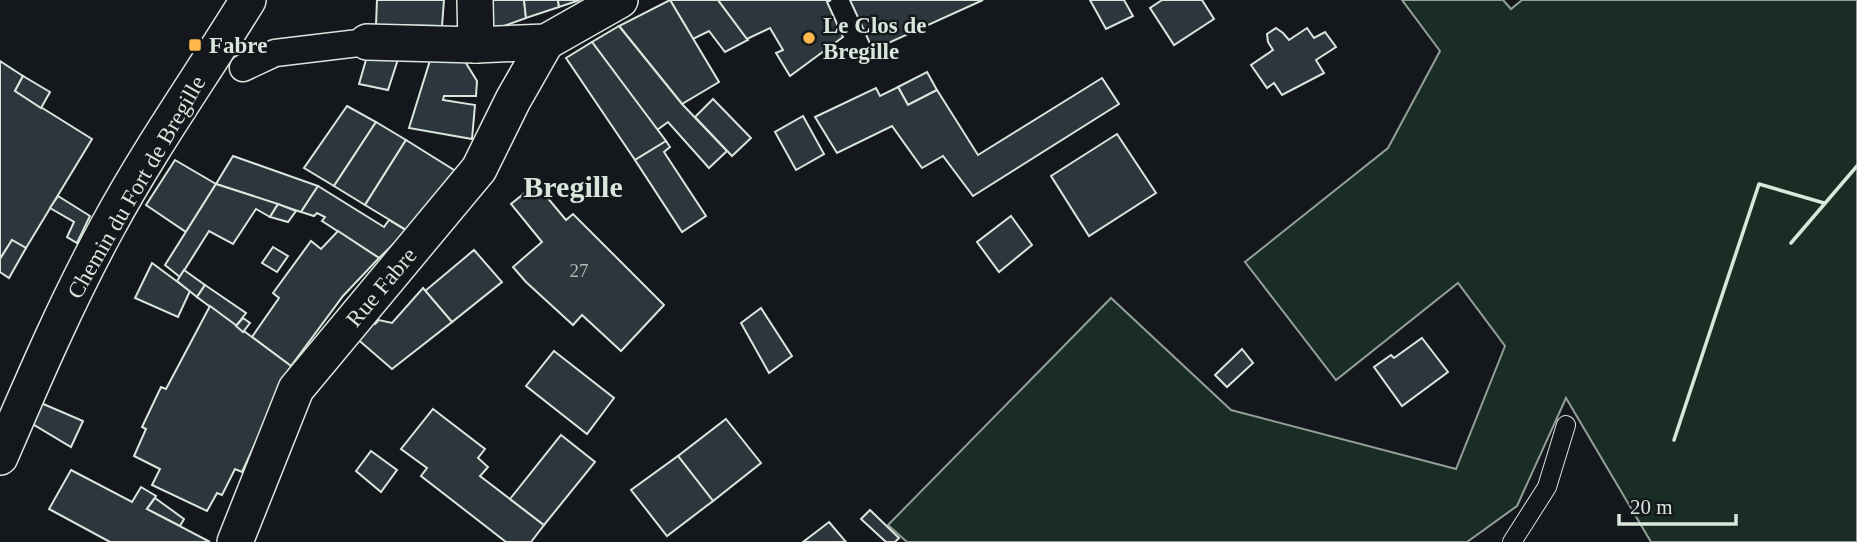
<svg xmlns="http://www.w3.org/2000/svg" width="1857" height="542" font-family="Georgia,serif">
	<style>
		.green { fill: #1a2d24; stroke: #939e99; stroke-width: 2 }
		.building { fill: #2c363c; stroke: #d8e6dc; stroke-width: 2 }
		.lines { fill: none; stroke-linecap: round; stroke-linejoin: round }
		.service-casing { stroke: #d8e6dc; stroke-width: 20 }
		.pedestrian-casing { stroke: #d8e6dc; stroke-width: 29 }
		.minor-casing { stroke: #d8e6dc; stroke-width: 38 }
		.service { stroke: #14181c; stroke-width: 18 }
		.pedestrian { stroke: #14181c; stroke-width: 26 }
		.minor { stroke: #14181c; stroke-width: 35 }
		.wall { stroke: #d8e6dc; stroke-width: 3.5 }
		.poi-dot { fill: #ffb74d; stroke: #14181c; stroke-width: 2.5 }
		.labels { text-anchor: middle; stroke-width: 5; stroke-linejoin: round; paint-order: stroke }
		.number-label { font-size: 19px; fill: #adbab4 }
		.poi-label { font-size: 23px; font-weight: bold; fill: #d8e6dc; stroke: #14181c; text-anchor: start }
		.street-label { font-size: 23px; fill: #d8e6dc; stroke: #14181c }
		.district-label { font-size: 30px; font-weight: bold; fill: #d8e6dc; stroke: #14181c }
	</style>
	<rect width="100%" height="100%" fill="#14181c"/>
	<!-- green -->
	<polygon class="green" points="1402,0 1503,0 1511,9 1522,0 1857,0 1857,542 1651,542 1566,398 1517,506 1467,542 907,542 888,525 1111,298 1231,410 1456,469 1505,346 1458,283 1336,380 1245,262 1388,148 1440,51"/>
	<!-- building -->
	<g class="building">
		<polygon points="377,0 444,0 442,26 376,25"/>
		<polygon points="485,0 524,0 526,18 487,32"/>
		<polygon points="524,0 558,0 559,7 526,18"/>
		<polygon points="558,0 580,0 559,7"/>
		<polygon points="670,0 718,0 748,40 725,52 709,31 693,39"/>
		<polygon points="670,0 719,82 682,104 619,26"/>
		<polygon points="718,0 831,0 827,2 843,37 790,76 776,53 783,50 770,28 747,39"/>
		<polygon points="850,0 983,0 873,50"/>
		<polygon points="1090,0 1124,0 1133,16 1106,29"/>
		<polygon points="1162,0 1202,0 1214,19 1174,45 1150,8"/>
		<polygon points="619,26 682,104 727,151 709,168 668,122 657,130 592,42"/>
		<polygon points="1276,28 1283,33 1289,40 1307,28 1314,38 1325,32 1336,47 1316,60 1324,73 1282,95 1274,83 1267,88 1251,65 1273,50 1268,42 1267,34"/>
		<polygon points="592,42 666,141 635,160 566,58"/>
		<polygon points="368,53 400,53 388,90 359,84"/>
		<polygon points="432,54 461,55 477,81 476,96 444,96 443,100 475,105 472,139 409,128"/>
		<polygon points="0,61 23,76 15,91 92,139 26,248 12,240 0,259"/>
		<polygon points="927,72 937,90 908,105 898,87"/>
		<polygon points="23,76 50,92 41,108 15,91"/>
		<polygon points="1102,78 1119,104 973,196 943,156 922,168 892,126 837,153 815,117 876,88 880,96 898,87 908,105 937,90 978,155"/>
		<polygon points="713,99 751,138 732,156 695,117"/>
		<polygon points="347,106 376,122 334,186 304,168"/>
		<polygon points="803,116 824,154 796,170 775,132"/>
		<polygon points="376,122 406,140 365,205 334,186"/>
		<polygon points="1117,134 1156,193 1089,236 1051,176"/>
		<polygon points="406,140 462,175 413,234 365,205"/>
		<polygon points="666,141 670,147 664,152 706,216 682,232 635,160"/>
		<polygon points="233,156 318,186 301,212 216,184"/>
		<polygon points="175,160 216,184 186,232 146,205"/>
		<polygon points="216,184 278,204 270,217 256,209 233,244 209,231 180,277 165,265"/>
		<polygon points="536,184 566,220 573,214 664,305 621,351 582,315 573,325 526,282 513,267 542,242 511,204"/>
		<polygon points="318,186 384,227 389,220 407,231 379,258 322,221 325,217 317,213 314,216 301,212"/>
		<polygon points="58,196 90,216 77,243 67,237 74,222 50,208"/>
		<polygon points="278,204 296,211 288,222 270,217"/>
		<polygon points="1011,216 1032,245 999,272 977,242"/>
		<polygon points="338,231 379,258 343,296 291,366 252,337 279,298 273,293 311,241 321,249"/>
		<polygon points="12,240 26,248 9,278 0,272 0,259"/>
		<polygon points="273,247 288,256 277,272 262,263"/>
		<polygon points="474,250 502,282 452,322 425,291"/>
		<polygon points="152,263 190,291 178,317 135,298"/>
		<polygon points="184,270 205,285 197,297 177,281"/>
		<polygon points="205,285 246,313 236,326 197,297"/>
		<polygon points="423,288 452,322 392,369 355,337 369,320 375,324 379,320 392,323"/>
		<polygon points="210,306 291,366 242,472 235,469 222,495 217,493 207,511 152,485 160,469 134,456 146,429 142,427 161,387 166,389"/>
		<polygon points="761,308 792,356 769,373 741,323"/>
		<polygon points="243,318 250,323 243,332 236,326"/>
		<polygon points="1422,338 1448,372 1402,406 1374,367 1391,355 1394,358"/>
		<polygon points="1242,349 1253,363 1227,387 1215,375"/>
		<polygon points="554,351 614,398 587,434 526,386"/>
		<polygon points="41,403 83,421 71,447 31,423"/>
		<polygon points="433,409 485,449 478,458 488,467 480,476 544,525 531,542 506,542 421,476 427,468 401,449"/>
		<polygon points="726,419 761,463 713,501 678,456"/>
		<polygon points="561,435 595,462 544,525 510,499"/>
		<polygon points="371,451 397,470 381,492 356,471"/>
		<polygon points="678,456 713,501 667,536 631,490"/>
		<polygon points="71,470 132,502 141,487 156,496 147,509 210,542 110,542 49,509"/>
		<polygon points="155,498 184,519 180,526 147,509"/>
		<polygon points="870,510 899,538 895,542 886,542 861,519"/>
		<polygon points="829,522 846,542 803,542"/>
	</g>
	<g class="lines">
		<!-- service casing -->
		<g class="service-casing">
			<polyline id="service" points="1512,542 1547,487 1566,425"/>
		</g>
		<!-- pedestrian casing -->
		<g class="pedestrian-casing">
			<polyline id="pedestrian" points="243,68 275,53 367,42"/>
		</g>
		<!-- minor casing -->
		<g class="minor-casing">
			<g id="minor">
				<polyline points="475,0 476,45"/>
				<polyline points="367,42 476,45 546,42 620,0"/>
				<path d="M0,457C34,378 67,301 108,226C150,148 202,75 248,0"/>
				<polyline points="235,542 296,389 479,169 513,100 546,42"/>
			</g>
		</g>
		<!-- service -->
		<use href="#service" class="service"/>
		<!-- pedestrian -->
		<use href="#pedestrian" class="pedestrian"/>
		<!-- minor -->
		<use href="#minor" class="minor"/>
		<!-- wall -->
		<g class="wall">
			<polyline points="1791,243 1857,166"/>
			<polyline points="1674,440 1759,184 1824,203"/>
		</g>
	</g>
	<!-- markers -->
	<g class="poi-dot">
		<circle cx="809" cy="38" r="7"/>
		<rect x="188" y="38" width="14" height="14" rx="3.5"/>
	</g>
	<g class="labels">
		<!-- number labels -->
		<g class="number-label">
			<text x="579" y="277">27</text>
		</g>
		<!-- poi labels -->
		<g class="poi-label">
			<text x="823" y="33">Le Clos de<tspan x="823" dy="26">Bregille</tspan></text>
			<text x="209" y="53">Fabre</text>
		</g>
		<!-- street labels -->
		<g class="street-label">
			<text transform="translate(136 187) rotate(-60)" y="8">Chemin du Fort de Bregille</text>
			<text transform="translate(381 287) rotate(-50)" y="8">Rue Fabre</text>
		</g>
		<!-- district labels -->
		<g class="district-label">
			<text x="573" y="197">Bregille</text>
		</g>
	</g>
	<!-- scale -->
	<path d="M1619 514v10h117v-10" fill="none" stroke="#d8e6dc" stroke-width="3.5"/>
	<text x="1630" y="514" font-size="21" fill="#d8e6dc" stroke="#14181c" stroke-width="5" paint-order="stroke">20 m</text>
</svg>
